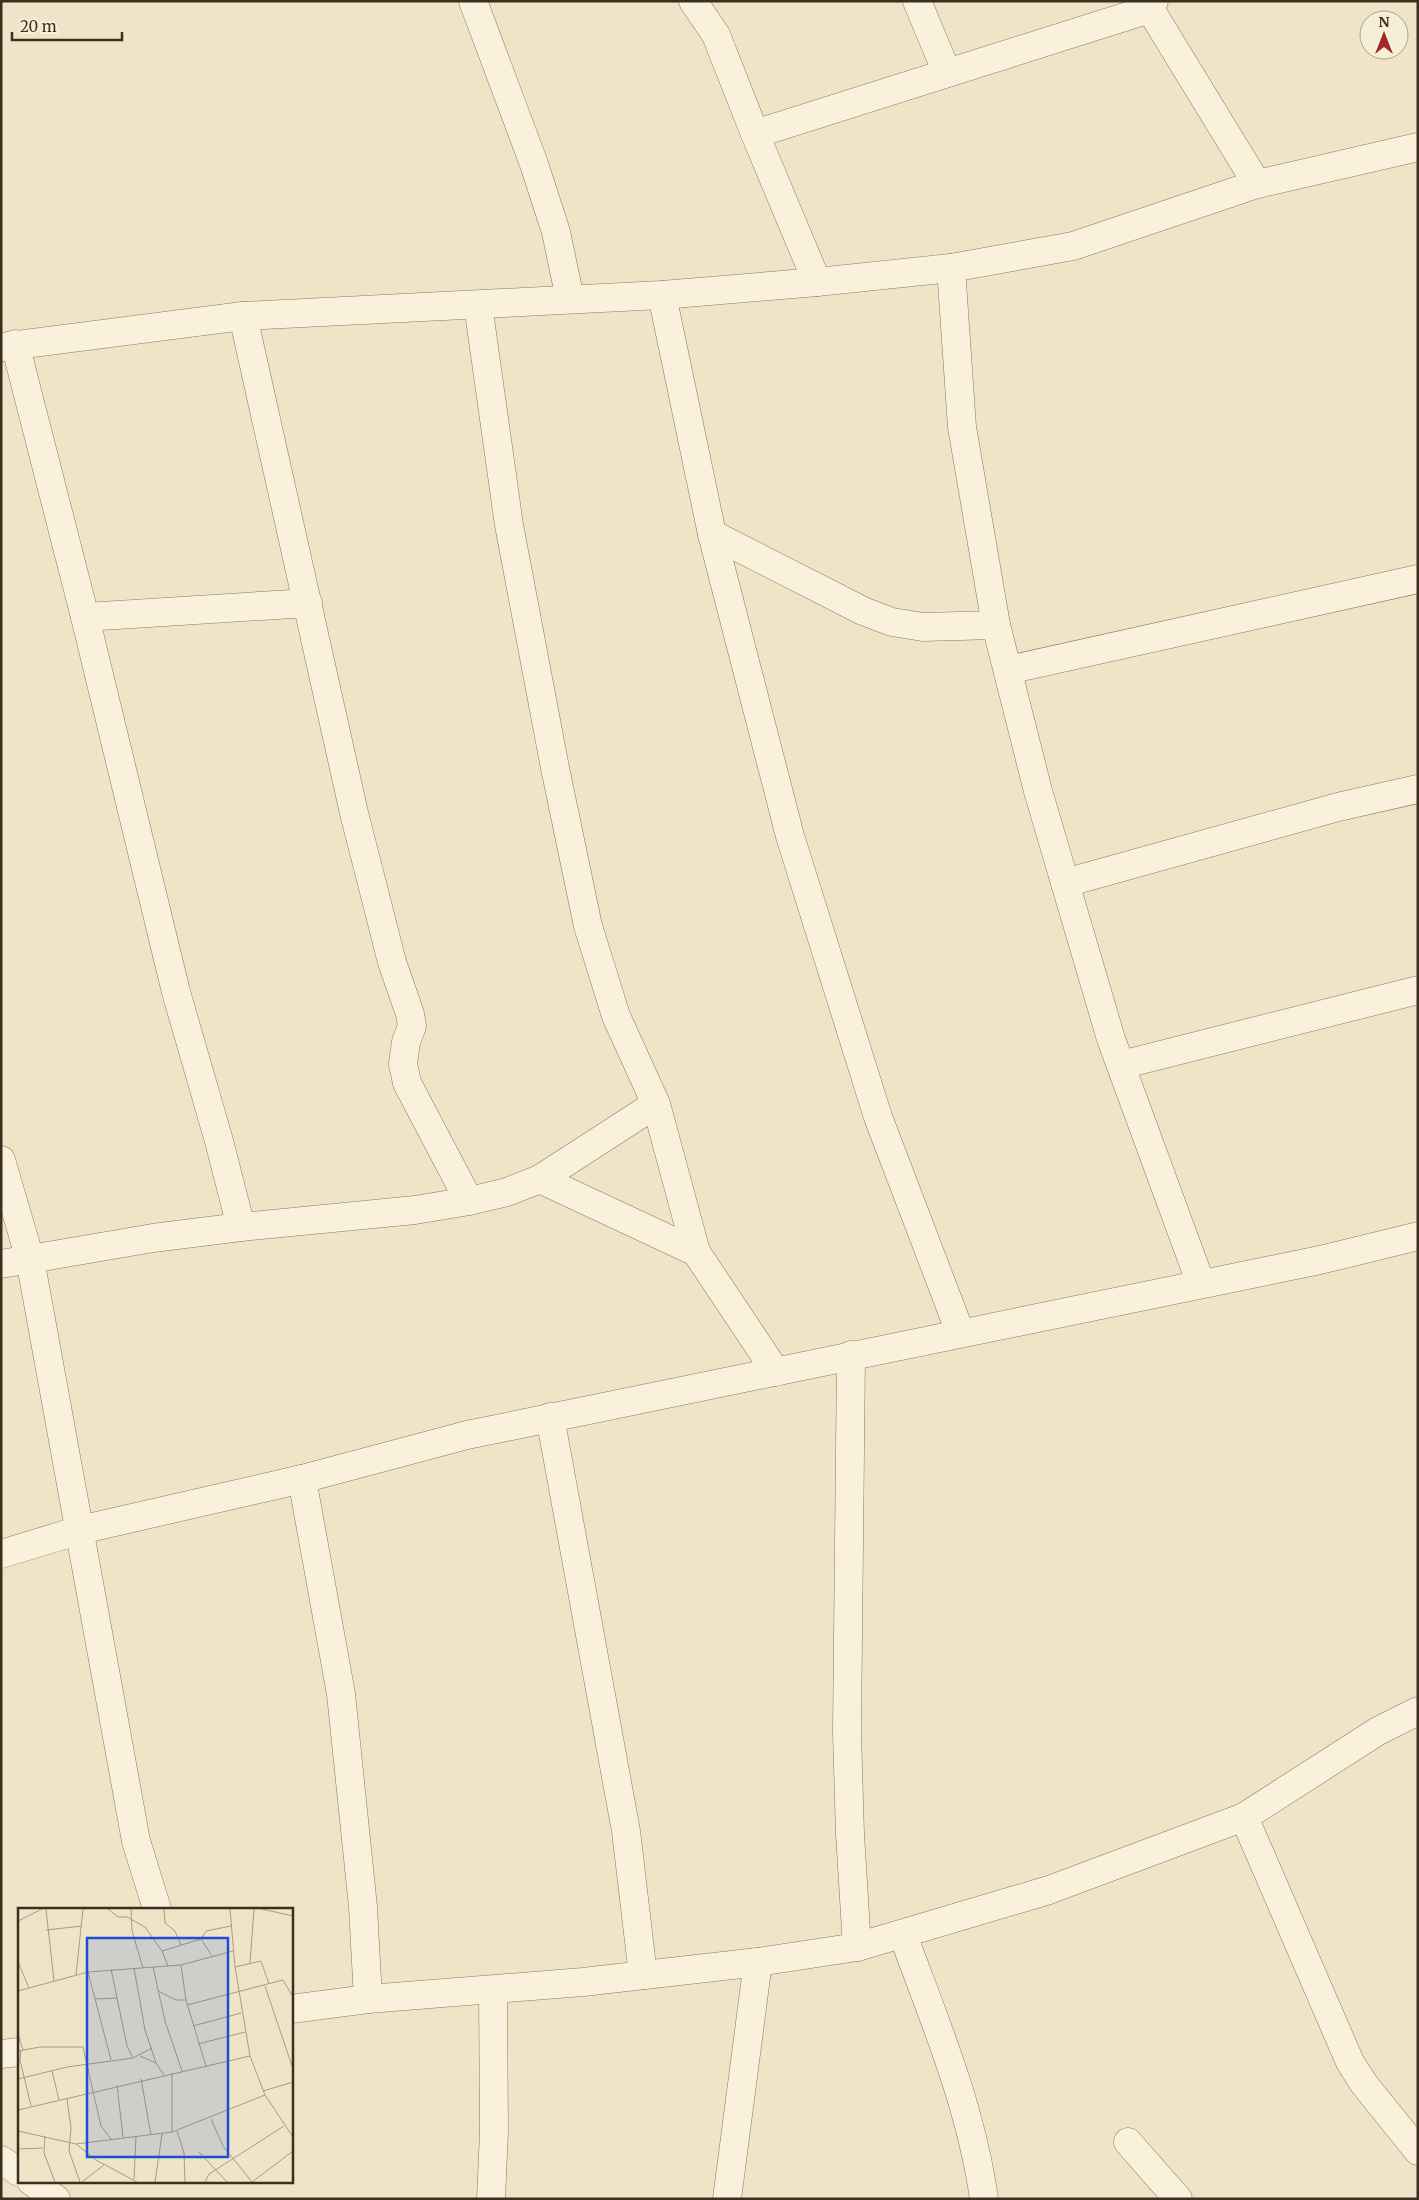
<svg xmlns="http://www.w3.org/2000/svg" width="1419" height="2200" font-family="Merriweather,serif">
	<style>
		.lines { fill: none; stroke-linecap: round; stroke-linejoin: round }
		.minor-casing { stroke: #8d765c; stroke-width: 29 }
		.minor { stroke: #faf1dc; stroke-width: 28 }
		.inset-road { fill: none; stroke: #a89b85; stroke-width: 1 }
		.view { fill: #1d4ed8; fill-opacity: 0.15; stroke: #1d4ed8; stroke-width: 2.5 }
		.inset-edge { fill: none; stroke: #3d2e20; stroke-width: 2.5 }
	</style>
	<rect width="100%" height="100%" fill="#f0e4c8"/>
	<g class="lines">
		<!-- minor casing -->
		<g class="minor-casing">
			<g id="minor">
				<polyline points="473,1 534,164 556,232 570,299"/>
				<polyline points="693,1 716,35 755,134"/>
				<polyline points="917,1 947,73"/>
				<polyline points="1150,9 1257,184"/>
				<polyline points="951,268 962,427 996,625 1038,791 1111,1039 1201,1284"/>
				<polyline points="817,282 755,134 1150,9 1154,1"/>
				<polyline points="662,295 712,534 790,836 878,1117 960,1332"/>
				<polyline points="478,305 509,525 555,768 588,926 616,1016 656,1104 696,1252 776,1372"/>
				<polyline points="243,316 354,813 392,962 410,1014 412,1026 406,1042 403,1064 407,1083 469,1201"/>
				<polyline points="15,344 85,617 176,992 219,1141 241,1227"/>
				<polyline points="1,347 243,316 662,295 817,282 951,268 1073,246 1257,184 1418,147"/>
				<polyline points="712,534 863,611 892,622 923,627 996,625"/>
				<polyline points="85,617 308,603"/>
				<polyline points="1008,670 1418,579"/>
				<polyline points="1065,883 1338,807 1418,789"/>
				<polyline points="1121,1065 1418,990"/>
				<polyline points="1,1160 30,1259 136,1841 157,1909"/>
				<polyline points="540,1179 696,1252"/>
				<polyline points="1,1264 153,1238 241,1227 415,1210 469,1201 507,1192 540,1179 656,1104"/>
				<polyline points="851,1355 847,1732 850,1834 857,1947"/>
				<polyline points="550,1417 626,1831 643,1975"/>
				<polyline points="302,1479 341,1694 363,1907 368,1999"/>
				<polyline points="1,1554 80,1530 302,1479 467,1435 1320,1260 1418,1236"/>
				<polyline points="1244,1817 1350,2062 1364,2084 1418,2151"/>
				<path d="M903,1935C935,2022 971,2106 984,2199"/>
				<polyline points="291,2009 368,1999 583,1982 758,1962 857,1947 1049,1890 1244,1817 1378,1731 1418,1711"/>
				<polyline points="1,2054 19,2052"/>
				<polyline points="1128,2142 1178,2199"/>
				<polyline points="1,2160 19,2172"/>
				<polyline points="31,2181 56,2199"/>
				<polyline points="491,2199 494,2131 493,1991"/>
				<polyline points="727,2199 758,1962"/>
			</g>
		</g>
		<!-- minor -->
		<use href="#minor" class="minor"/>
	</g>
	<!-- overview -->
	<g transform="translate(18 1908)">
		<rect width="275" height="275" fill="#f0e4c8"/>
		<path class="inset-road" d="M28,1L36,73M90,1L100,9H109L127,19L144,43M113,1L114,23L125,60M146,1L147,15L157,23L163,37M212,1L217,59L232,148L247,187L275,229M244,1L275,8M0,13L24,1M28,22L64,18M183,31L194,48M0,54L11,80M232,55L236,1M163,57L168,92L188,158M150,58L144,43L183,31L188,23L213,18M135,59L147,113L164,163M217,59L243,53L251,76M116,60L127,122L138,155L146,167M93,61L109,138L115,150M70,64L93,152M58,67L65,1M247,78L275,161M0,83L70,64L163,57L215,43M140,83L158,92H168M77,91L99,90M169,97L265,72L275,89M175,118L223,105M0,126L5,142M180,136L227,124M3,142L2,152L13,198M0,143L22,139H65L83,218L93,231M122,148L138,155M34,163L41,192M154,165V224M0,171L49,159L115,150L134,140M123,171L133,227M99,177L105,229M245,183L275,174M49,191L53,220L51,243L62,274M0,202L232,148M193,211L205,238L234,274M0,223L58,236L78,252L119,274M159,223L166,245L167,274M27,228L26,245L37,274M58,236L154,224L247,187M0,241L25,240M181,244L209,274M116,271L118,229M64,274L86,257M137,274L144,226M187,274L191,266L266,218M234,274L275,243"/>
		<path class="view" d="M69,30H210V249H69Z"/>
		<rect width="275" height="275" class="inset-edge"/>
	</g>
	<!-- border -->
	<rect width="1419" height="2200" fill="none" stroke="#3d2e20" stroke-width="5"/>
	<!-- north arrow -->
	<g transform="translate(1384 35)"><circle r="24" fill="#f7eed8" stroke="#ada18e"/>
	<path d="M0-4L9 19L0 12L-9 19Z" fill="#9e2a2b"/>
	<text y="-8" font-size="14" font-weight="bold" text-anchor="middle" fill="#3d2e20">N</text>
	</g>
	<!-- scale -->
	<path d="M12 32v8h110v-8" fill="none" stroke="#3d2e20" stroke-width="2.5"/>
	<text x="20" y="32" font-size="15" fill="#3d2e20" stroke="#f7eed8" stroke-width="4" paint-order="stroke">20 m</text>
</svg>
